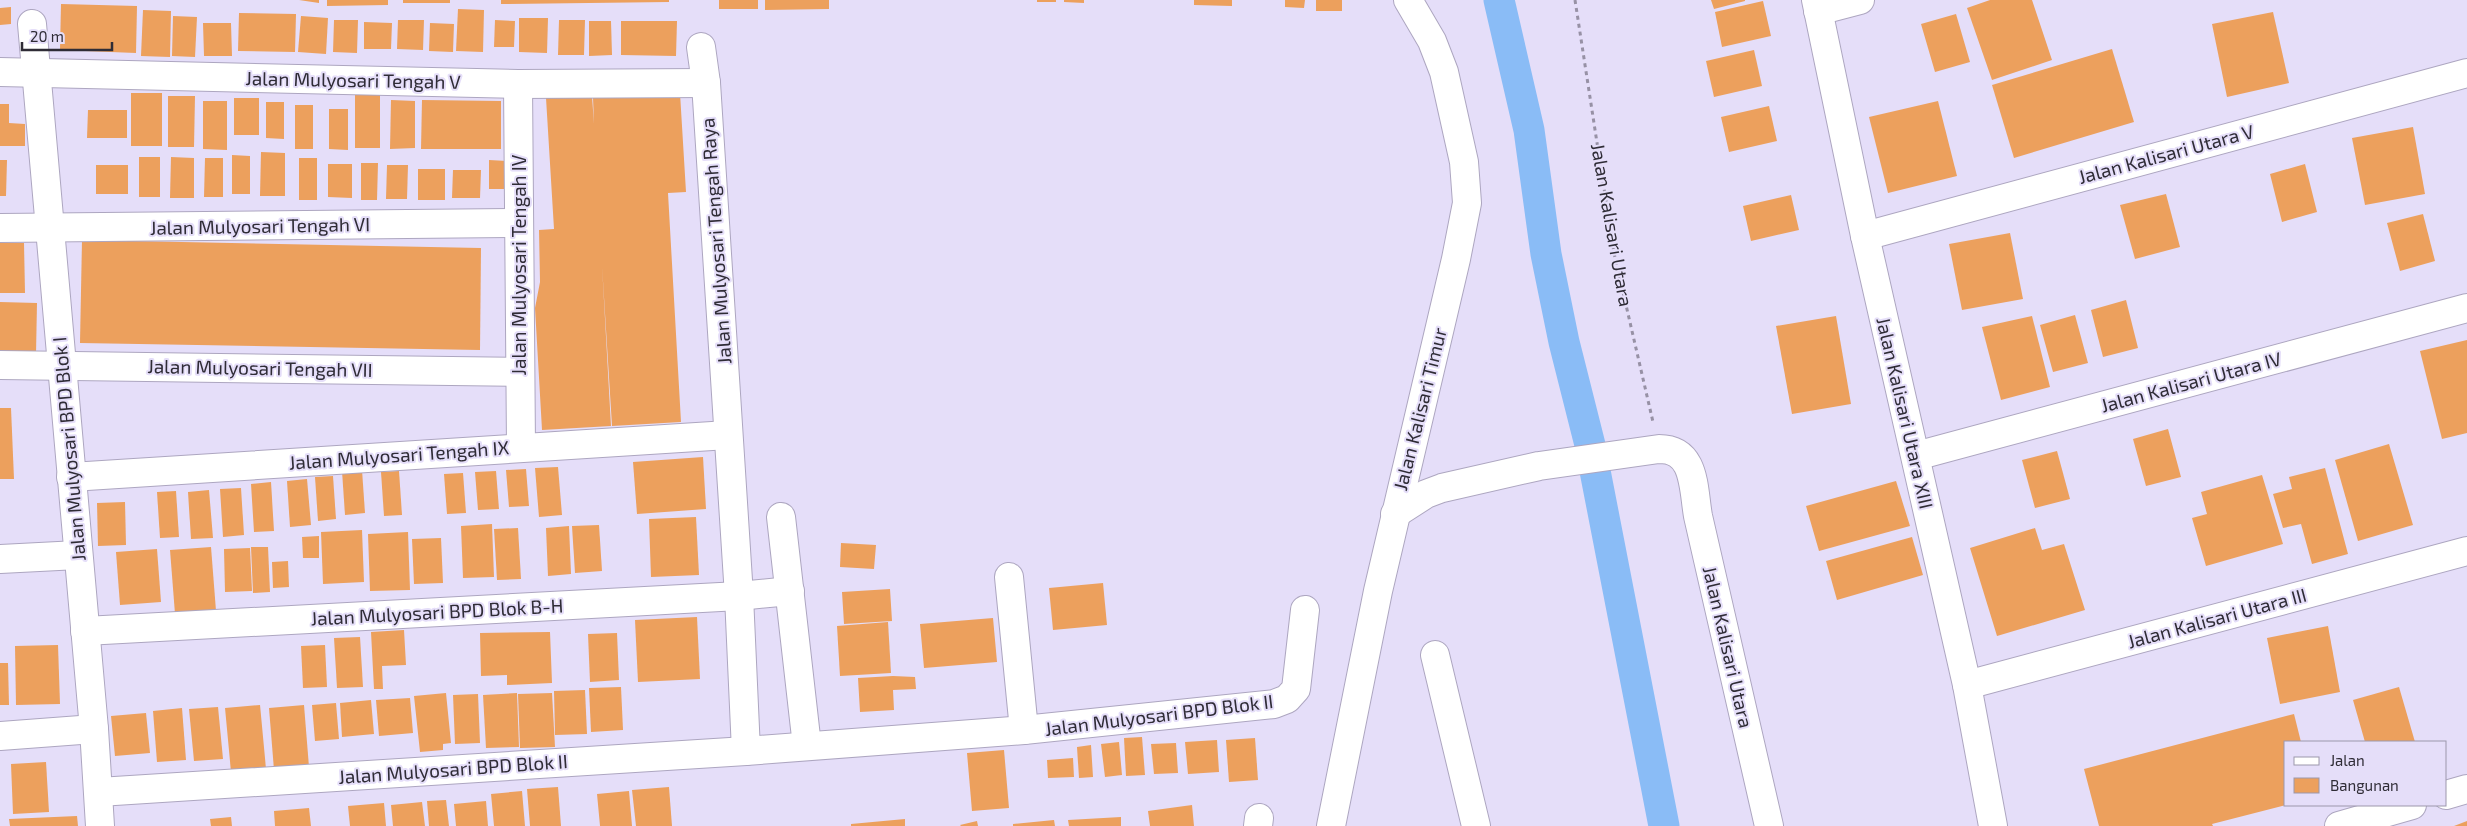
<svg xmlns="http://www.w3.org/2000/svg" width="2467" height="826" font-family="'Exo 2',sans-serif">
	<style>
		.lines { fill: none; stroke-linecap: round; stroke-linejoin: round }
		.canal { stroke: #8abcf6; stroke-width: 31 }
		.building { fill: #eca05d }
		.minor-casing { stroke: #ada6c0; stroke-width: 30 }
		.path { stroke: #9791a5; stroke-width: 3; stroke-dasharray: 4 4; stroke-linecap: butt }
		.minor { stroke: #fff; stroke-width: 28 }
		.labels { text-anchor: middle; stroke-width: 4; stroke-linejoin: round; paint-order: stroke }
		.street-label { font-size: 19px; fill: #2f2c36; stroke: #e5def9 }
	</style>
	<rect width="100%" height="100%" fill="#e5def9"/>
	<g class="lines">
		<!-- canal -->
		<polyline class="canal" points="1499,0 1529,130 1546,254 1564,342 1590,445 1664,826"/>
	</g>
	<!-- building -->
	<g class="building">
		<polygon points="299,0 319,0 319,3"/>
		<polygon points="327,0 388,0 388,5 327,6"/>
		<rect x="403" y="0" width="47" height="3"/>
		<polygon points="501,0 669,0 669,2 501,4"/>
		<rect x="719" y="0" width="39" height="9"/>
		<polygon points="765,0 829,0 829,9 765,10"/>
		<rect x="1037" y="0" width="19" height="2"/>
		<polygon points="1064,0 1084,0 1084,3 1064,2"/>
		<polygon points="1194,0 1232,0 1232,6 1194,5"/>
		<polygon points="1285,0 1305,0 1304,8 1285,7"/>
		<rect x="1316" y="0" width="26" height="11"/>
		<polygon points="1711,0 1745,0 1745,1 1714,9"/>
		<polygon points="1990,0 2032,0 2052,60 1992,80 1967,8"/>
		<polygon points="1763,1 1771,36 1722,47 1715,12"/>
		<polygon points="61,4 137,6 136,53 60,50"/>
		<polygon points="11,7 11,24 0,25 0,8"/>
		<polygon points="458,9 484,10 483,52 456,51"/>
		<polygon points="143,10 171,11 170,57 141,56"/>
		<polygon points="2273,12 2289,83 2227,97 2212,24"/>
		<polygon points="239,13 296,14 295,52 238,51"/>
		<polygon points="1956,14 1970,62 1935,72 1921,24"/>
		<polygon points="173,16 197,17 195,57 172,56"/>
		<polygon points="301,16 328,18 326,54 298,52"/>
		<polygon points="519,18 548,18 547,53 519,52"/>
		<polygon points="334,20 358,20 357,53 333,52"/>
		<polygon points="398,20 424,20 423,50 397,49"/>
		<polygon points="495,20 515,21 514,47 494,47"/>
		<polygon points="559,20 585,20 584,55 558,55"/>
		<polygon points="589,21 611,21 612,55 589,56"/>
		<polygon points="621,21 677,21 676,56 621,55"/>
		<polygon points="364,22 392,23 391,49 364,49"/>
		<polygon points="203,23 231,23 232,56 204,56"/>
		<polygon points="430,23 454,24 453,52 429,51"/>
		<polygon points="2112,49 2134,122 2014,158 1992,85"/>
		<polygon points="1754,50 1762,86 1714,97 1706,61"/>
		<rect x="355" y="92" width="25" height="56"/>
		<rect x="131" y="93" width="31" height="53"/>
		<polygon points="680,93 686,192 668,193 681,422 612,426 602,265 611,426 542,430 535,308 540,282 539,230 554,229 546,98 592,96 594,124 593,98"/>
		<polygon points="168,96 195,96 194,147 168,147"/>
		<rect x="234" y="98" width="25" height="37"/>
		<polygon points="391,100 415,101 415,148 390,149"/>
		<polygon points="422,100 501,101 501,149 421,149"/>
		<polygon points="203,101 227,101 227,150 203,149"/>
		<polygon points="1938,101 1957,176 1888,193 1869,117"/>
		<polygon points="266,102 284,102 284,139 266,138"/>
		<polygon points="0,104 9,104 9,123 25,124 25,146 0,146"/>
		<rect x="295" y="105" width="18" height="44"/>
		<polygon points="1769,106 1777,141 1729,152 1721,117"/>
		<polygon points="329,109 348,109 348,150 329,149"/>
		<polygon points="88,110 127,110 127,138 87,138"/>
		<polygon points="2413,127 2425,194 2365,205 2352,138"/>
		<polygon points="261,152 285,153 285,196 260,196"/>
		<polygon points="232,155 250,156 250,194 232,194"/>
		<rect x="139" y="157" width="21" height="40"/>
		<polygon points="171,157 194,158 194,198 170,198"/>
		<polygon points="205,158 223,158 223,197 204,197"/>
		<rect x="299" y="158" width="18" height="42"/>
		<polygon points="0,160 7,160 6,196 0,196"/>
		<polygon points="489,160 507,161 507,189 489,189"/>
		<polygon points="361,163 378,163 377,200 361,200"/>
		<polygon points="328,164 352,164 352,198 328,197"/>
		<polygon points="2305,164 2317,212 2282,222 2270,174"/>
		<rect x="96" y="165" width="32" height="29"/>
		<polygon points="387,165 408,165 407,199 386,199"/>
		<rect x="418" y="169" width="27" height="31"/>
		<polygon points="453,170 481,170 480,198 452,198"/>
		<polygon points="2166,194 2180,247 2135,259 2120,205"/>
		<polygon points="1791,195 1799,230 1751,241 1743,206"/>
		<polygon points="2423,214 2435,261 2400,271 2387,223"/>
		<polygon points="2010,233 2023,299 1962,310 1949,244"/>
		<polygon points="82,240 481,248 480,350 80,343"/>
		<polygon points="0,243 24,243 25,293 0,293"/>
		<polygon points="2126,300 2138,348 2103,357 2091,310"/>
		<polygon points="0,302 37,303 36,354 0,354"/>
		<polygon points="2075,315 2088,363 2053,372 2040,325"/>
		<polygon points="1836,316 1851,404 1792,414 1776,326"/>
		<polygon points="2032,316 2050,387 2001,400 1982,327"/>
		<polygon points="2467,340 2467,433 2442,439 2420,351"/>
		<polygon points="0,408 11,408 14,479 0,479"/>
		<polygon points="2168,429 2181,477 2146,486 2133,439"/>
		<polygon points="2389,444 2413,525 2358,541 2335,460"/>
		<polygon points="2057,451 2070,499 2035,508 2022,460"/>
		<polygon points="703,457 706,509 637,514 633,462"/>
		<polygon points="558,467 562,515 539,517 535,468"/>
		<polygon points="2325,468 2348,554 2312,564 2301,524 2283,528 2273,494 2292,489 2289,477"/>
		<polygon points="526,469 529,506 509,507 506,470"/>
		<polygon points="362,470 365,513 345,515 342,471"/>
		<polygon points="399,471 402,515 384,516 381,472"/>
		<polygon points="496,471 499,509 478,510 475,472"/>
		<polygon points="463,473 466,513 447,514 444,474"/>
		<polygon points="2262,475 2283,544 2206,566 2192,518 2207,514 2201,492"/>
		<polygon points="333,476 336,519 318,521 315,477"/>
		<polygon points="307,479 311,525 290,527 287,481"/>
		<polygon points="1896,481 1910,526 1819,551 1806,506"/>
		<polygon points="271,482 274,531 254,532 251,484"/>
		<polygon points="241,488 244,535 223,537 220,489"/>
		<polygon points="209,490 213,538 191,539 188,492"/>
		<polygon points="176,491 179,537 160,538 157,492"/>
		<polygon points="125,502 126,545 98,546 97,503"/>
		<polygon points="696,517 699,575 651,577 649,519"/>
		<polygon points="492,524 494,577 463,578 461,526"/>
		<polygon points="599,525 602,571 575,573 572,526"/>
		<polygon points="569,526 571,574 548,576 546,528"/>
		<polygon points="518,528 521,579 497,580 494,529"/>
		<polygon points="2035,528 2042,550 2064,544 2085,610 1997,636 1970,548"/>
		<polygon points="362,530 364,582 323,584 321,532"/>
		<polygon points="408,532 410,590 370,591 368,534"/>
		<polygon points="319,536 319,558 303,558 302,537"/>
		<polygon points="1912,537 1923,575 1837,600 1826,561"/>
		<polygon points="441,538 443,583 414,584 412,539"/>
		<polygon points="841,543 876,545 874,569 840,567"/>
		<polygon points="211,547 216,611 175,614 170,550"/>
		<polygon points="251,547 268,547 270,592 253,593"/>
		<polygon points="250,548 252,591 225,592 224,549"/>
		<polygon points="157,549 161,602 120,605 116,552"/>
		<polygon points="288,561 289,587 273,588 272,562"/>
		<polygon points="1103,583 1107,625 1053,630 1049,588"/>
		<polygon points="890,589 892,621 844,624 842,592"/>
		<polygon points="697,617 700,679 638,682 635,620"/>
		<polygon points="993,618 997,662 924,668 920,624"/>
		<polygon points="888,622 891,673 840,676 837,626"/>
		<polygon points="2328,626 2340,692 2280,704 2267,638"/>
		<polygon points="404,630 406,665 382,666 383,689 374,689 371,632"/>
		<polygon points="550,632 552,683 507,685 507,675 481,676 480,633"/>
		<polygon points="617,633 619,680 590,682 588,634"/>
		<polygon points="360,637 363,687 337,688 334,638"/>
		<polygon points="58,645 60,704 16,705 15,646"/>
		<polygon points="325,645 327,687 303,688 301,646"/>
		<polygon points="0,663 8,663 9,705 0,705"/>
		<polygon points="893,676 915,677 916,689 893,690 894,710 860,712 858,678"/>
		<polygon points="621,687 623,730 591,732 589,688"/>
		<polygon points="2399,687 2415,742 2365,742 2353,700"/>
		<polygon points="585,690 587,734 555,735 554,691"/>
		<polygon points="446,693 451,743 443,744 443,750 420,752 414,696"/>
		<polygon points="517,693 519,747 486,748 483,695"/>
		<polygon points="552,693 555,747 520,748 518,694"/>
		<polygon points="478,694 480,743 455,744 453,695"/>
		<polygon points="410,698 413,733 379,736 376,700"/>
		<polygon points="371,700 374,734 342,737 340,703"/>
		<polygon points="336,703 339,739 315,741 312,705"/>
		<polygon points="260,705 266,769 231,772 225,708"/>
		<polygon points="304,705 309,767 274,770 269,708"/>
		<polygon points="218,707 223,759 194,761 189,709"/>
		<polygon points="182,708 186,760 157,762 153,711"/>
		<polygon points="146,713 150,753 115,756 111,716"/>
		<polygon points="2294,714 2301,742 2286,742 2286,805 2212,824 2213,826 2099,826 2084,769"/>
		<polygon points="1142,737 1145,775 1126,776 1124,738"/>
		<polygon points="1255,738 1258,780 1229,782 1226,740"/>
		<polygon points="1217,740 1219,772 1188,774 1185,742"/>
		<polygon points="1119,742 1122,775 1105,777 1101,744"/>
		<polygon points="1176,743 1178,773 1154,774 1151,744"/>
		<polygon points="1091,745 1093,777 1079,778 1077,747"/>
		<polygon points="1004,750 1009,808 972,811 967,753"/>
		<polygon points="1073,758 1074,777 1048,778 1047,760"/>
		<polygon points="46,762 49,812 13,814 11,764"/>
		<polygon points="558,787 561,826 530,826 527,789"/>
		<polygon points="669,787 672,826 636,826 632,790"/>
		<polygon points="522,791 525,826 494,826 491,794"/>
		<polygon points="629,791 632,826 600,826 597,794"/>
		<polygon points="446,800 449,826 429,826 427,801"/>
		<polygon points="486,801 488,826 456,826 454,804"/>
		<polygon points="422,802 425,826 393,826 391,805"/>
		<polygon points="384,803 386,826 350,826 348,806"/>
		<polygon points="1192,805 1194,826 1150,826 1148,811"/>
		<polygon points="309,808 311,826 275,826 274,811"/>
		<polygon points="77,816 78,826 10,826 9,819"/>
		<polygon points="231,817 232,826 211,826 210,819"/>
		<polygon points="1121,817 1121,826 1069,826 1068,820"/>
		<polygon points="905,819 905,826 851,826 851,824"/>
		<polygon points="1054,820 1055,826 1013,826 1013,824"/>
		<polygon points="977,821 978,826 961,826 960,825"/>
		<polygon points="2467,821 2467,826 2454,826"/>
	</g>
	<g class="lines">
		<!-- minor casing -->
		<g class="minor-casing">
			<g id="minor">
				<polyline points="1816,0 1865,236 1967,685 1993,826"/>
				<polyline points="1818,11 1860,0"/>
				<polyline points="32,24 94,729 100,826"/>
				<polyline points="701,47 706,83 739,596 746,751"/>
				<polyline points="0,72 518,84 706,83"/>
				<polyline points="518,84 521,447"/>
				<polyline points="0,228 519,223"/>
				<polyline points="1865,236 2467,73"/>
				<polyline points="0,365 520,372"/>
				<polyline points="1916,456 2467,308"/>
				<polyline points="71,477 728,435"/>
				<path d="M1395,514L1426,494L1442,488L1539,466L1659,449C1696,449 1693,488 1698,516L1769,826"/>
				<polyline points="781,517 807,746"/>
				<polyline points="0,559 78,555"/>
				<polyline points="1009,577 1024,730"/>
				<polyline points="85,631 739,596 790,591"/>
				<polyline points="1435,655 1476,826"/>
				<polyline points="1967,685 2467,551"/>
				<polyline points="0,736 94,729"/>
				<polyline points="99,792 746,751 1024,730 1274,704 1287,699 1296,689 1305,610"/>
				<polyline points="2446,795 2467,789"/>
				<polyline points="1258,826 1259,818"/>
				<polyline points="1331,826 1378,591 1456,259 1467,203 1464,162 1444,72 1432,41 1408,0"/>
				<polyline points="2339,826 2412,805"/>
			</g>
		</g>
		<!-- path -->
		<polyline class="path" points="1575,0 1614,253 1653,422"/>
		<!-- minor -->
		<use href="#minor" class="minor"/>
	</g>
	<g class="labels">
		<!-- street labels -->
		<g class="street-label">
			<text transform="translate(353 80) rotate(1)" y="7">Jalan Mulyosari Tengah V</text>
			<text transform="translate(2166 154) rotate(-15)" y="7">Jalan Kalisari Utara V</text>
			<text transform="translate(1612 225) rotate(80)" y="7">Jalan Kalisari Utara</text>
			<text transform="translate(260 226) rotate(-1)" y="7">Jalan Mulyosari Tengah VI</text>
			<text transform="translate(716 241) rotate(-94)" y="7">Jalan Mulyosari Tengah Raya</text>
			<text transform="translate(519 265) rotate(-90)" y="7">Jalan Mulyosari Tengah IV</text>
			<text transform="translate(260 368) rotate(1)" y="7">Jalan Mulyosari Tengah VII</text>
			<text transform="translate(2191 382) rotate(-15)" y="7">Jalan Kalisari Utara IV</text>
			<text transform="translate(1420 409) rotate(-76)" y="7">Jalan Kalisari Timur</text>
			<text transform="translate(1905 413) rotate(77)" y="7">Jalan Kalisari Utara XIII</text>
			<text transform="translate(69 449) rotate(-95)" y="7">Jalan Mulyosari BPD Blok I</text>
			<text transform="translate(399 455) rotate(-4)" y="7">Jalan Mulyosari Tengah IX</text>
			<text transform="translate(437 612) rotate(-3)" y="7">Jalan Mulyosari BPD Blok B-H</text>
			<text transform="translate(2217 618) rotate(-15)" y="7">Jalan Kalisari Utara III</text>
			<text transform="translate(1728 647) rotate(77)" y="7">Jalan Kalisari Utara</text>
			<text transform="translate(1159 715) rotate(-7)" y="7">Jalan Mulyosari BPD Blok II</text>
			<text transform="translate(453 769) rotate(-4)" y="7">Jalan Mulyosari BPD Blok II</text>
		</g>
	</g>
	<!-- legend -->
	<rect x="2284" y="741" width="162" height="65" fill="#e5def9" stroke="#9c97ab"/>
	<rect x="2294" y="757" width="25" height="8" fill="#ffffff" stroke="#9c97ab"/>
	<text x="2330" y="766" font-size="15" fill="#2f2c36">Jalan</text>
	<rect x="2294" y="778" width="25" height="15" fill="#eca05d" stroke="#9c97ab"/>
	<text x="2330" y="791" font-size="15" fill="#2f2c36">Bangunan</text>
	<!-- scale -->
	<path d="M22 42v8h90v-8" fill="none" stroke="#2f2c36" stroke-width="2.5"/>
	<text x="30" y="42" font-size="15" fill="#2f2c36" stroke="#e5def9" stroke-width="4" paint-order="stroke">20 m</text>
</svg>
